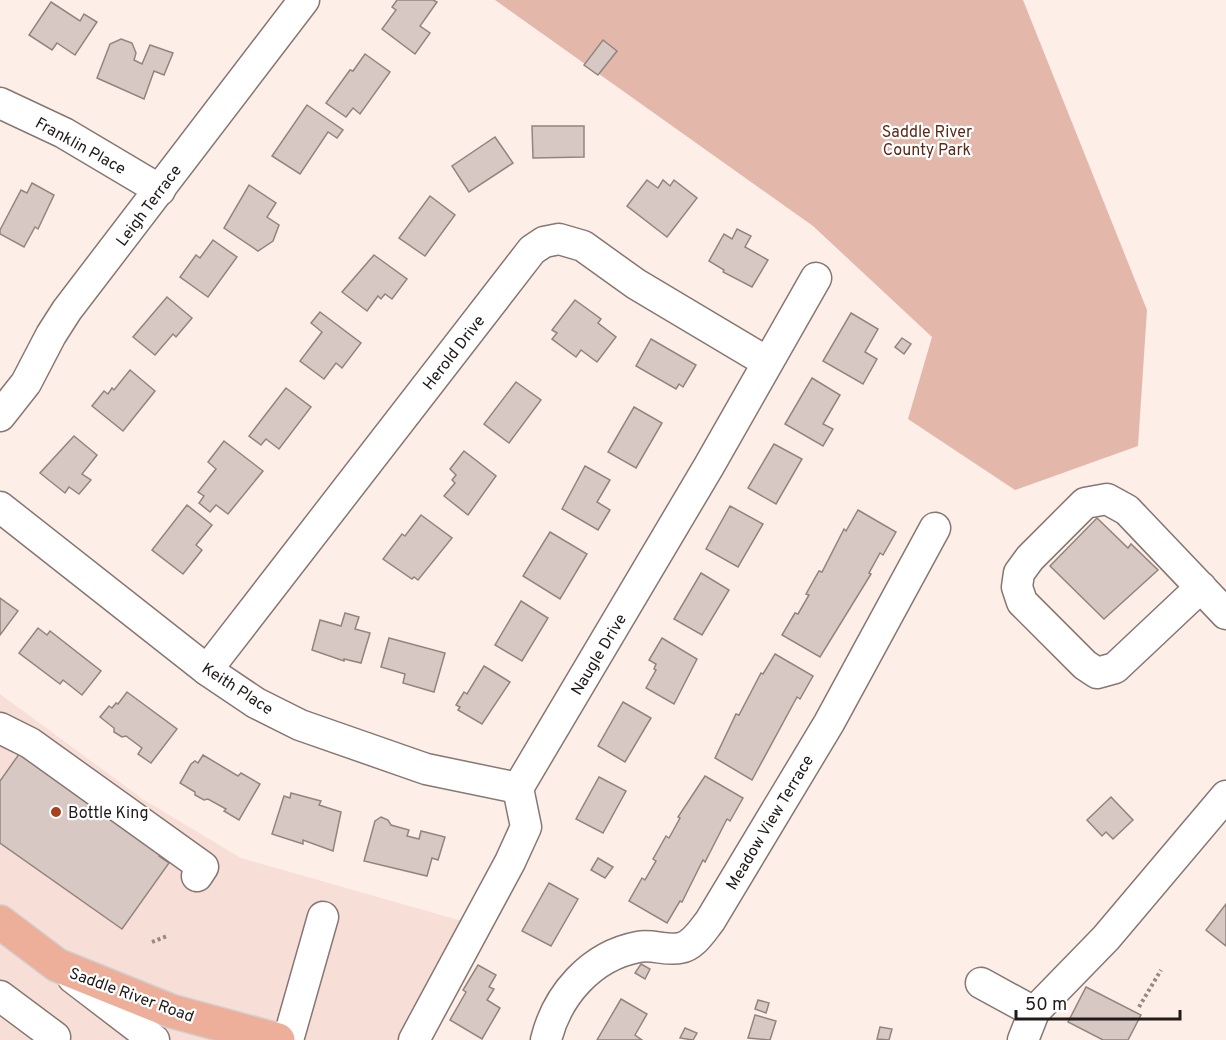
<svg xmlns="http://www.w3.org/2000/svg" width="1226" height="1040" font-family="Overpass,sans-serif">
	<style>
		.built { fill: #f7dfd7 }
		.green { fill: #e3b8aa }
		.building { fill: #d8c8c3; stroke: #92847f; stroke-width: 1.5 }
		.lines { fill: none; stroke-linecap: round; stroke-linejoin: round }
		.minor-casing { stroke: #867773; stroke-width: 33 }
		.major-casing { stroke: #d2d1d1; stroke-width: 36 }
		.path { stroke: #958a86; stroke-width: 4; stroke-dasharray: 3 3; stroke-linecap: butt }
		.minor { stroke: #fff; stroke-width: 30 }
		.major { stroke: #eeaf9a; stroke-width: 33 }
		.poi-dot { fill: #a7411c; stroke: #fff; stroke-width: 2 }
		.labels { text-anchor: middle; stroke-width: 4.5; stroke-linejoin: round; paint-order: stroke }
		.park-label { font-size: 16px; fill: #5e2816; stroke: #fff }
		.street-label { font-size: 16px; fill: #201a19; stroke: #fff }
		.poi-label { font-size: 16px; fill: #201a19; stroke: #fff; text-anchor: start }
	</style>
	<rect width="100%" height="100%" fill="#feeee8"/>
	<!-- built -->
	<polygon class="built" points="0,694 144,800 241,858 476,925 414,1040 0,1040"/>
	<!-- green -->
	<polygon class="green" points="495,0 1023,0 1147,310 1138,446 1015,490 908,419 932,337 813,226"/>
	<!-- building -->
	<g class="building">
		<polygon points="397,0 433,0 437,2 420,26 430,33 415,54 382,29 396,10 392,7"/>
		<polygon points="51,2 80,21 84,14 97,22 75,55 57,43 52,50 29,35"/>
		<polygon points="121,39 132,43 136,53 134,60 142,64 150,45 173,53 164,75 154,71 144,99 97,78 110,44"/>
		<polygon points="603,40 617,51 598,75 584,65"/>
		<polygon points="365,54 390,72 360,114 353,108 346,117 326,103 350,70 353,71"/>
		<polygon points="307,105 343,130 337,138 328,132 300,174 272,156"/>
		<polygon points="532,126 584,126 584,157 533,158"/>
		<polygon points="495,137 513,163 469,192 452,166"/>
		<polygon points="647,180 658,188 663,180 670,186 674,180 697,198 667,237 627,206"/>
		<polygon points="32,183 54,195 38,229 35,227 24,247 0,234 0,230 21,190 27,193"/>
		<polygon points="249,185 276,203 267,217 279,225 273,241 258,251 224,228"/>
		<polygon points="430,196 455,215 425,256 399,238"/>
		<polygon points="737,229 751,236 745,247 768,260 752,287 723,272 724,270 709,261 724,234 732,239"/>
		<polygon points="213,240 237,257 208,297 180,277 196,255 200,258"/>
		<polygon points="374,255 407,279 392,299 385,294 381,299 378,296 367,311 342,292"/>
		<polygon points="167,297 192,318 176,337 173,334 155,355 133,337"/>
		<polygon points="575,300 601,319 598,323 616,337 597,362 581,350 576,357 552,339 557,333 552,330"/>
		<polygon points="320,312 361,343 342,368 336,363 324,379 300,361 322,332 311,323"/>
		<polygon points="851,313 878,329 865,352 877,359 863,384 823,361"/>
		<polygon points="902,338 911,344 904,354 895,347"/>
		<polygon points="651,339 696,365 683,387 679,384 676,389 636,366"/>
		<polygon points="130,370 155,391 123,431 92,406 104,391 108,394 112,388 114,390"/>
		<polygon points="812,378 840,395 823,424 833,429 823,446 785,424"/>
		<polygon points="516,382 541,400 509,443 484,424"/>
		<polygon points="286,388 311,407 279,449 266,439 261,445 249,436"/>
		<polygon points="634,407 662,423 636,468 608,452"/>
		<polygon points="74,436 97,455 82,474 91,480 79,494 69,487 65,493 40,473"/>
		<polygon points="224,441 263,471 228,514 216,505 210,512 199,503 204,496 198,492 216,469 208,462"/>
		<polygon points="774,444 802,459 776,504 748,488"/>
		<polygon points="464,451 496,476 468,515 444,496 455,483 452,480 456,475 450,469"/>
		<polygon points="585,466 610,480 597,502 610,510 598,530 562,509"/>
		<polygon points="187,505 212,525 196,545 202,550 183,574 152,550"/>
		<polygon points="730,506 763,524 738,567 706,549"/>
		<polygon points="858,510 896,532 883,555 880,553 869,573 871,574 820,657 782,635 795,613 798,614 809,595 806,594 819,571 822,572 844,529 846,531"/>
		<polygon points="421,515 452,538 418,580 414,577 412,579 383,559 402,534 405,536"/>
		<polygon points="1097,518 1128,548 1131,544 1158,570 1104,619 1050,566"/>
		<polygon points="550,532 587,554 560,599 523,576"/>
		<polygon points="701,573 729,590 702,635 674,619"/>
		<polygon points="0,598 18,611 0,635"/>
		<polygon points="521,601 548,618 522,661 495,645"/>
		<polygon points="345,613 359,617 355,629 370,633 361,663 344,659 344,661 312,650 320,620 341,626"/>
		<polygon points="38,628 47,635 50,631 101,671 82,695 63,680 60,684 19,653"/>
		<polygon points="389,638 445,653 434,692 403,683 405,674 381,667"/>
		<polygon points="662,638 697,659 674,704 646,688 656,670 654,669 656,664 649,660"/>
		<polygon points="775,654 813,676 800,699 797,697 752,780 715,758 736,714 739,715 761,673 763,674"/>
		<polygon points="484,666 510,682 482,724 458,710 460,707 456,705 464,692 467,694"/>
		<polygon points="127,692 177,729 151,763 138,754 142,748 126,736 122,737 114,732 114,728 100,717 109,706 112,708 116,703 118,704"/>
		<polygon points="623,702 651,718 625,762 598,746"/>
		<polygon points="22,750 164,850 159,856 169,863 122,929 0,843 0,781"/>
		<polygon points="203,755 238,776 241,773 260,784 239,820 224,811 226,809 208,799 204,800 195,795 195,792 180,783 191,764 195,761 198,763"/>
		<polygon points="705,776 743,798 730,821 727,819 705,862 703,860 682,902 680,901 667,923 629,901 642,878 645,880 656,861 653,859 666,836 669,838 680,818 678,817"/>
		<polygon points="599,777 626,791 603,833 576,819"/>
		<polygon points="291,793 321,801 319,805 341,812 333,851 303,840 303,844 272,834 284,796 290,798"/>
		<polygon points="1111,797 1133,820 1113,839 1106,832 1102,836 1087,820"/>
		<polygon points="381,817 388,820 391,825 409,830 407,836 419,839 421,831 445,837 438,860 432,858 427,876 364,861 375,821"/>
		<polygon points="598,858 613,867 605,878 591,870"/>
		<polygon points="549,883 578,899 551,946 522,931"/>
		<polygon points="1226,904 1226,946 1206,930"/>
		<polygon points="641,964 650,969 645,979 635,973"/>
		<polygon points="478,965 496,975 489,987 494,989 487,1000 500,1008 482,1039 450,1020 466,992 463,990"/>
		<polygon points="1086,987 1141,1015 1128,1040 1103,1040 1068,1022"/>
		<polygon points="621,999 647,1014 635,1035 642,1040 597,1040"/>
		<polygon points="758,1000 769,1003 766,1013 755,1009"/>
		<polygon points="755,1015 776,1021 770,1040 748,1038"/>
		<polygon points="880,1027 892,1029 889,1040 877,1039"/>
		<polygon points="685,1028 697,1033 693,1040 680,1038"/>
	</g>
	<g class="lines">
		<!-- minor casing -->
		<g class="minor-casing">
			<g id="minor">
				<polyline points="0,103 64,133 160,190"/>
				<polyline points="0,416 26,383 51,335 67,310 304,0"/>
				<polyline points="0,507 207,670 256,703 300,725 426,769 518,788"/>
				<polyline points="1201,587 1115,668 1097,673 1085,665 1022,602 1017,587 1019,573 1030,558 1085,503 1107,499 1127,510 1226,614"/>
				<polyline points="207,670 532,250 544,242 559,239 583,246 636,284 767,362"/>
				<polyline points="0,728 30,743 203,867 197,876"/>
				<polyline points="73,978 154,1040"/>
				<polyline points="981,983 1034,1012"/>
				<polyline points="0,996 55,1037"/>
				<polyline points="288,1040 323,917"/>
				<polyline points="414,1040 510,862 526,827 518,788 709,466 816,278"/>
				<path d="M546,1040C557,995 591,956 638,947C652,944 667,951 680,948C693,946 702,931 710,921L829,723L935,528"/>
				<polyline points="1023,1040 1034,1012 1106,938 1226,796"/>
			</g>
		</g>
		<!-- major casing -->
		<g class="major-casing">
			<polyline id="major" points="0,922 57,965 171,1011 278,1040"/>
		</g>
		<!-- path -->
		<g class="path">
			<polyline points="152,942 167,936"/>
			<polyline points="1139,1007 1161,970"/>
		</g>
		<!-- minor -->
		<use href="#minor" class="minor"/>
		<!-- major -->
		<use href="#major" class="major"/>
	</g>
	<!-- markers -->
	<circle class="poi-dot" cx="56" cy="812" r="6"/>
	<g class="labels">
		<!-- park labels -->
		<g class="park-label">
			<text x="927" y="137">Saddle River<tspan x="927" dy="18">County Park</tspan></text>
		</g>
		<!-- street labels -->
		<g class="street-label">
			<text transform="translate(81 145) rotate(29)" y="6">Franklin Place</text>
			<text transform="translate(148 205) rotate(-53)" y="6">Leigh Terrace</text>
			<text transform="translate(453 352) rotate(-52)" y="6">Herold Drive</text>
			<text transform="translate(598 654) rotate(-59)" y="6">Naugle Drive</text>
			<text transform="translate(238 688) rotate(33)" y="6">Keith Place</text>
			<text transform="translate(769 822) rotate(-59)" y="6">Meadow View Terrace</text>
			<text transform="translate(132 994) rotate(20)" y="6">Saddle River Road</text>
		</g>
		<!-- poi labels -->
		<g class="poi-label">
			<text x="68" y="818">Bottle King</text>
		</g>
	</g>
	<!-- scale -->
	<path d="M1016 1010v9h164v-9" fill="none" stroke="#201a19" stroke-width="3"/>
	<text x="1025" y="1010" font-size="18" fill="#201a19" stroke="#ffffff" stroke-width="4.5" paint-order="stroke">50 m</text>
</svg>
